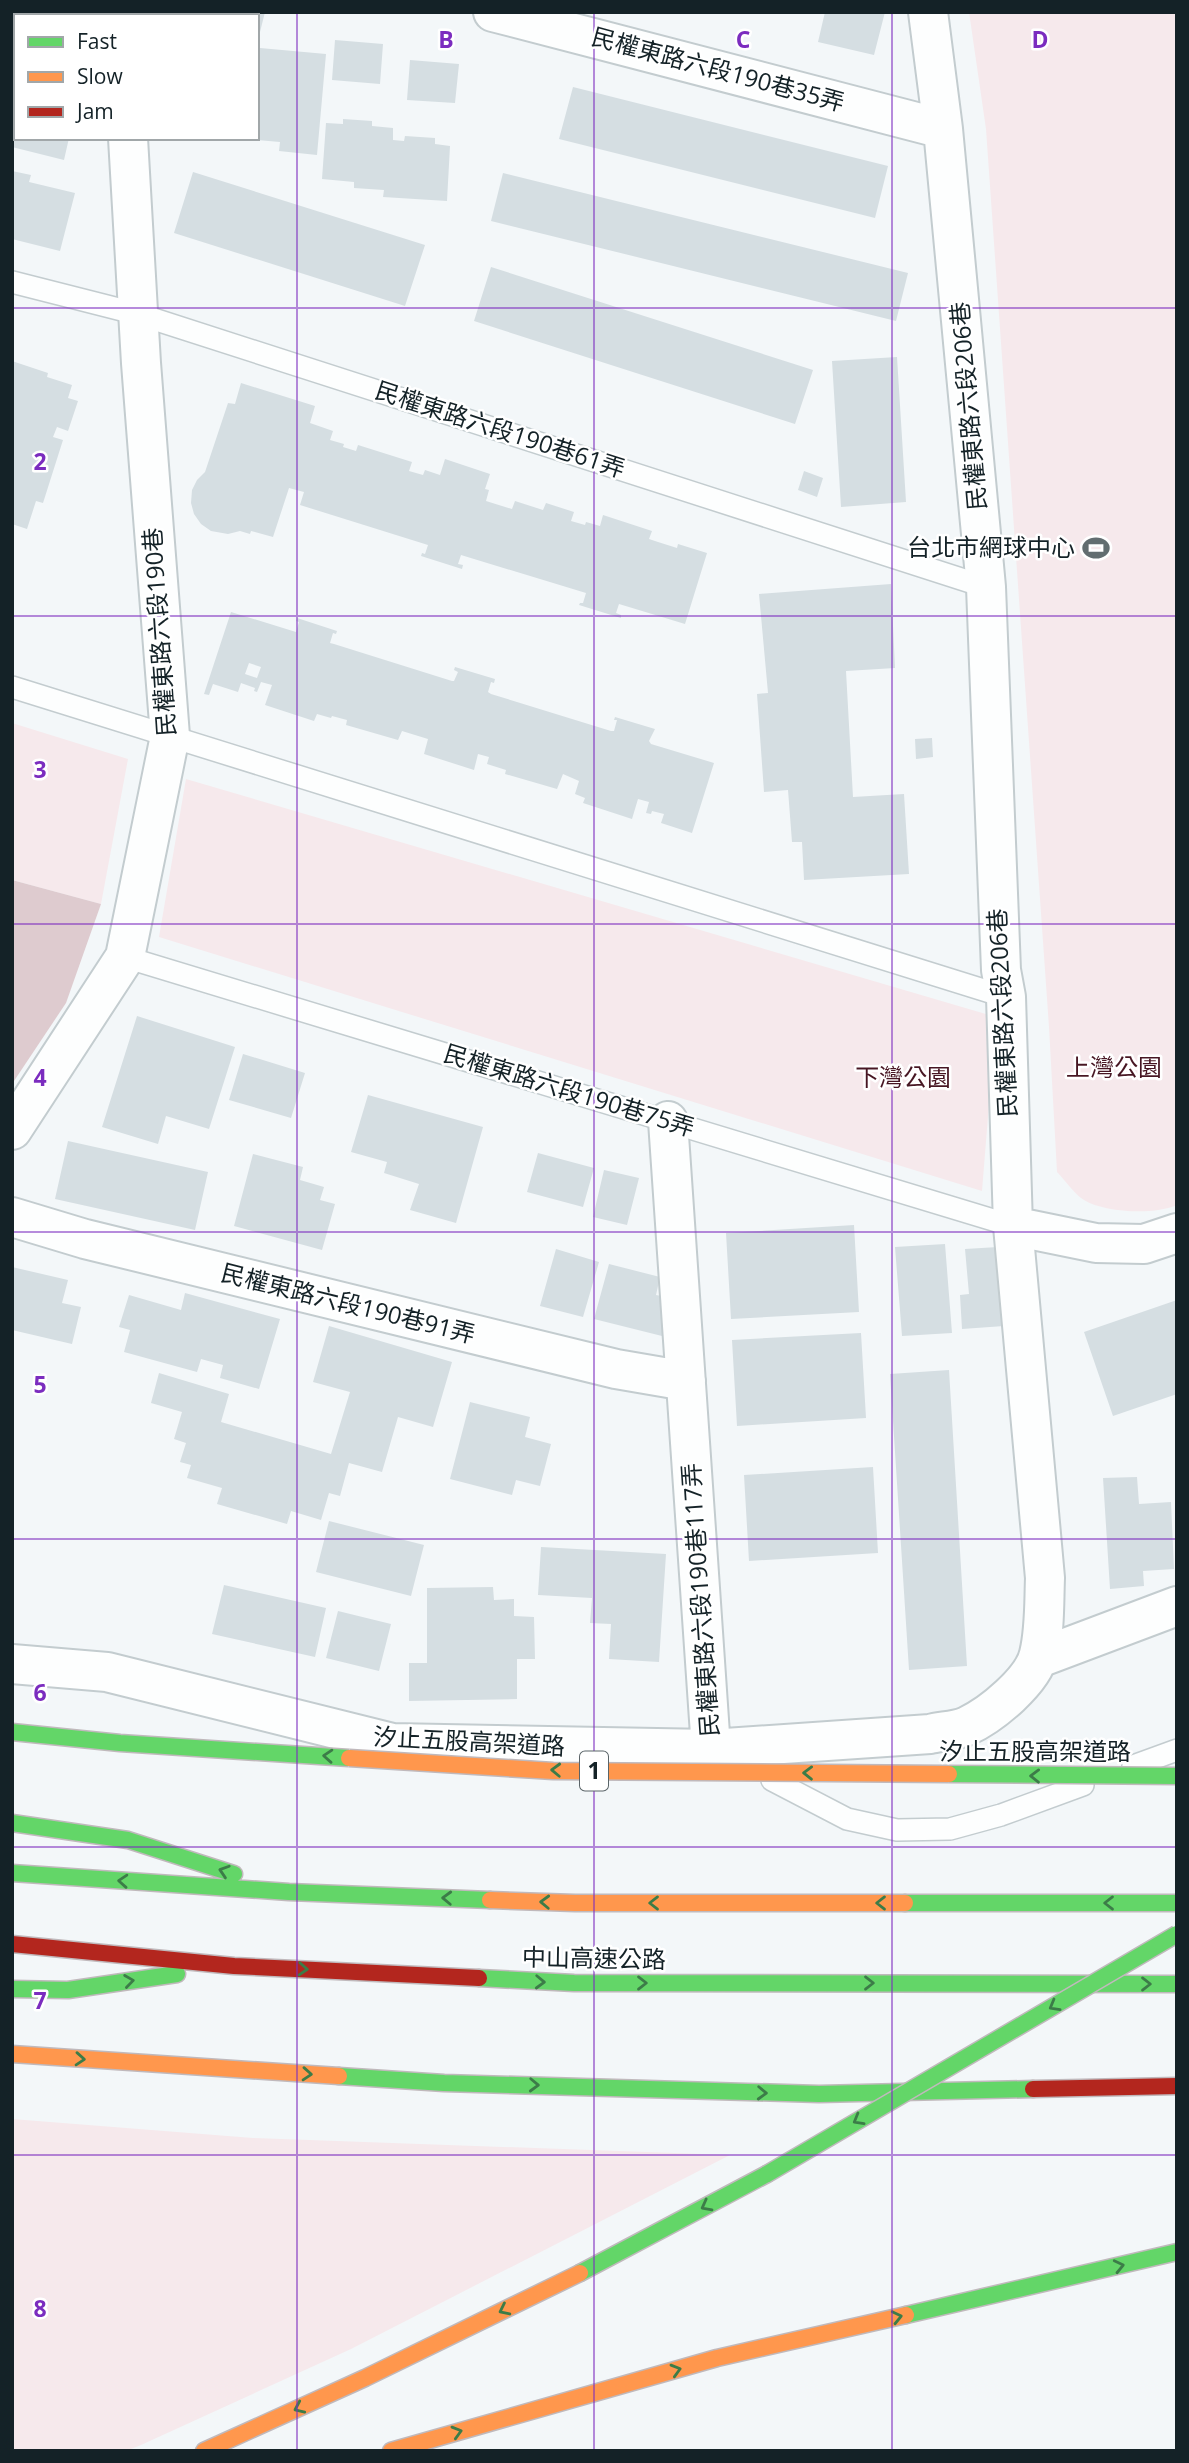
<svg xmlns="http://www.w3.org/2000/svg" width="1189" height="2463" viewBox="0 0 1189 2463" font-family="'Open Sans','Noto Sans TC',sans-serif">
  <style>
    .green { fill: #f6e9ec }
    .forest { fill: #decbcf }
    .building { fill: #d5dee2; fill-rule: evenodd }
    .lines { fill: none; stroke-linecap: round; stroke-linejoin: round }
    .lane-casing { stroke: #c3cccf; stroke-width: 24 }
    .street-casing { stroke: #c3cccf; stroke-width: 42 }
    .fast-casing { stroke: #c0b9bc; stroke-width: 19 }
    .slow-casing { stroke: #c0b9bc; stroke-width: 19 }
    .jam-casing { stroke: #c0b9bc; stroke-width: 19 }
    .lane { stroke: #fdfefe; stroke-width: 21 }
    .street { stroke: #fdfefe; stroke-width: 38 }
    .fast { stroke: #63d668; stroke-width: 16 }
    .slow { stroke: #ff974d; stroke-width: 16 }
    .jam { stroke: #b3261e; stroke-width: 16 }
    .fast-bridge-casing { stroke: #c0b9bc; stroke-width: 19; stroke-linecap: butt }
    .slow-bridge-casing { stroke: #c0b9bc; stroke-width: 19; stroke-linecap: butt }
    .fast-bridge { stroke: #63d668; stroke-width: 16 }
    .slow-bridge { stroke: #ff974d; stroke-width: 16 }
    .oneway { stroke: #3c7c48 }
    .grid { fill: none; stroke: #7b2cbf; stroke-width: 2; stroke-opacity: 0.55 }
    .labels { text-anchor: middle; stroke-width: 5; stroke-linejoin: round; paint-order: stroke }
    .shield { fill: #fff; stroke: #5a6468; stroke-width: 2 }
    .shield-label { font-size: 23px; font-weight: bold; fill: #142227 }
    .street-label { font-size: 24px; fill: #142227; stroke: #fff }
    .poi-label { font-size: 24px; fill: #142227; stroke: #fff; text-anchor: end }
    .park-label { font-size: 24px; fill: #471623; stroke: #fff }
    .grid-label { font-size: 23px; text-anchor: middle; font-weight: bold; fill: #7b2cbf; stroke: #fff; stroke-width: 5; stroke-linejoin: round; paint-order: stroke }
  </style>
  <rect width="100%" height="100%" fill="#f3f7f9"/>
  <path class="green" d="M969 12H1177V1205C1155 1215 1105 1213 1084 1200 1074 1194 1065 1180 1057 1172L1049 1027 986 129Z
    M12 723 128 759 101 904 12 880Z
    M186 779 996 1017 982 1191 159 937Z
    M12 2119 253 2138 730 2155 351 2349 141 2445 126 2451H12Z"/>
  <path class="forest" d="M12 880 101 904 66 1003 12 1084Z"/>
  <path class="building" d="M12 12H70L69 16H16V60L12 59Z
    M165 12H209V16H164Z
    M220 12H265L258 40 257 16H219Z
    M825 12H885L874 55 818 42Z
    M335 40 383 44 380 84 332 80Z
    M260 48 326 54 317 155 279 151 280 142 257 140V84Z
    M410 60 459 64 455 103 407 100Z
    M573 87 888 166 875 218 559 139Z
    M12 99 16 100V138H69L64 160 12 147Z
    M343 119 372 121V126L393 128V140L404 141 405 136 435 138V144L450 146 447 201 383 197 384 190 354 188V182L322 179 326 123 343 124Z
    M12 171 31 175 29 182 75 193 60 251 12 239Z
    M193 172 425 245 405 306 174 233Z
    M503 173 908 273 896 321 491 221Z
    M491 267 813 370 795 424 474 321Z
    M897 357 906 502 841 507 832 361Z
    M12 361 48 373 47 377 72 385 68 398 78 401 68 431 57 427 53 437 63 440 43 503 36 501 27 529 12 524Z
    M241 383 315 406 310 423 333 431 330 440 344 444 343 447 356 451 358 445 412 462 409 471 423 475 425 470 440 475 445 459 490 474 485 489 489 490 486 501 512 509 515 501 543 510 546 503 574 512 571 521 585 525 586 522 600 526 603 515 652 531 649 539 658 542 677 548 678 544 707 553 685 624 619 604 616 613 621 615V618L579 605 580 603H583L586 593 461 555 458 564 463 565 462 569 421 556 422 553 425 554 428 545 300 505 304 492 289 488 273 537 251 531 250 534 240 531 228 534 211 531 201 524 194 514 191 503 192 490 197 480 205 472 228 403 235 404Z
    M804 471 823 478 817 497 798 490Z
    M891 584 895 668 846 671 853 797 904 794 909 874 804 880 802 842H792L788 790 764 792 757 694 768 693 759 594Z
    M231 612 296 632 299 622 296 621 297 618 337 631 336 634 333 633 330 643 334 644 452 681H454L458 672 454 670 455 667 495 679 494 683 491 682 488 692 491 694 611 731H614L617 720H614L615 717 655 729 649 741 651 744 714 763 692 833 661 823 664 814 652 811 651 814 646 813 649 802 638 799 632 819 583 803 585 798 575 794 579 781 563 774 557 789 505 774 506 770 487 764 489 757 478 754 474 770 424 754 428 739 402 731 398 740 346 725 347 720 332 716 331 718 317 714 314 721 265 705 272 685 261 682 257 692 254 691 255 688 241 683 238 692 213 684 209 695 204 694ZM249 663 261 667 257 678 245 674Z
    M932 738 933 757 916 759 915 739Z
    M137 1016 235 1047 209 1129 166 1116 158 1144 102 1127Z
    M243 1054 305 1073 291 1118 229 1100Z
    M368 1095 483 1127 456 1223 410 1210 419 1184 384 1173 387 1162 351 1152Z
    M68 1141 208 1172 195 1230 55 1199Z
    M538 1153 594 1168 583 1207 527 1192Z
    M253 1154 303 1167 300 1180 324 1187 320 1200 335 1204 322 1250 234 1226Z
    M604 1170 639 1178 627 1225 593 1217Z
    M854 1225 859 1312 731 1319 726 1233Z
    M945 1244 952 1333 902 1336 895 1247Z
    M998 1247 1004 1326 962 1329 960 1295 969 1294 965 1249Z
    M556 1249 599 1262 583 1317 540 1306Z
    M609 1264 660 1277 656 1295 671 1298 662 1336 594 1319Z
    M12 1267 68 1280 62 1303 81 1307 72 1344 12 1330Z
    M185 1293 280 1319 259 1389 220 1378 223 1365 201 1359 197 1372 124 1352 130 1330 119 1327 129 1295 181 1310Z
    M1177 1300V1394L1113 1416 1084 1332Z
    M329 1326 452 1362 433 1427 398 1417 382 1472 349 1463 340 1496 329 1493 321 1520 291 1511 287 1524 217 1504 222 1488 187 1478 191 1465 180 1462 186 1443 174 1439 182 1412 151 1403 159 1373 229 1394 221 1422 331 1454 350 1392 313 1382Z
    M861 1333 866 1418 737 1426 732 1340Z
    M949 1370 967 1666 909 1670 890 1374Z
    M470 1402 530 1417 525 1437 551 1444 540 1486 516 1480 512 1495 450 1479Z
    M873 1467 878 1553 749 1561 744 1475Z
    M1137 1477 1139 1504 1171 1502 1174 1569 1143 1571 1144 1586 1110 1589 1103 1478Z
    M329 1521 424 1545 411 1596 316 1572Z
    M541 1547 666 1554 659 1662 609 1659 611 1624 590 1623 592 1598 538 1595Z
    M224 1585 326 1608 315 1657 212 1634Z
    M493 1587 494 1600 514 1599V1616L534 1617 535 1659H517V1699L409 1701V1663H427V1588Z
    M338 1611 391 1624 379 1671 326 1658Z"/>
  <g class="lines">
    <defs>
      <path id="lane" d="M12 282 138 314 986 587
        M12 687 1006 997
        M125 957 1013 1226
        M1133 1766 1177 1750
        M772 1780 847 1819 897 1830 950 1829 1001 1815 1083 1785"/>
      <path id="street" d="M121 12V16
        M493 12 943 129
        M668 1121 711 1749
        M12 1130 125 957 170 736 141 363 128 138
        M12 1217 85 1239 616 1369 686 1381
        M1013 1226 1096 1243 1144 1244 1177 1233
        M1039 1658 1177 1606
        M12 1664 107 1672 392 1743 711 1749 930 1734C941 1731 956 1731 967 1726 991 1715 1033 1681 1039 1654 1045 1630 1044 1603 1045 1578L1013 1226 1006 997 1001 970 986 587 943 129 928 12"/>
      <path id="fast" d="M12 1823 128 1840 234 1874
        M12 1873 289 1892 490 1900
        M905 1903H1177
        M479 1978 574 1983 1177 1984
        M12 1989 68 1990 177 1974
        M339 2076 444 2083 819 2094 1033 2089
        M580 2273 767 2174
        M906 2315 1177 2252"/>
      <path id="slow" d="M490 1900 575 1903H905
        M12 2054 339 2076
        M204 2451 365 2378 580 2273
        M391 2451 717 2358 906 2315"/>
      <path id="jam" d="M12 1944 234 1966 479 1978
        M1033 2089 1177 2086"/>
    </defs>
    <use href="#lane" class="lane-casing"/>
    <use href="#street" class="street-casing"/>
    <use href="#fast" class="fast-casing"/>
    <use href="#slow" class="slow-casing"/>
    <use href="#jam" class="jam-casing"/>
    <use href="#lane" class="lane"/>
    <use href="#street" class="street"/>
    <use href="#fast" class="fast"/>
    <use href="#slow" class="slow"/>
    <use href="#jam" class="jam"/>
    <defs>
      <path id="fast-bridge" d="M12 1732 120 1743 349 1758
        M949 1774 1177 1776
        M767 2174 1177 1934"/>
      <path id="slow-bridge" d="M349 1758 553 1771 949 1774"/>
    </defs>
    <use href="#fast-bridge" class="fast-bridge-casing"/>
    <use href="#slow-bridge" class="slow-bridge-casing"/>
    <use href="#fast-bridge" class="fast-bridge"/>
    <use href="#slow-bridge" class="slow-bridge"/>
  </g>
  <defs><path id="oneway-chevron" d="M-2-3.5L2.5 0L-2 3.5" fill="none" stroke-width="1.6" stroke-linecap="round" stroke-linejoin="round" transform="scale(1.75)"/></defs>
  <g class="oneway">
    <use href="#oneway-chevron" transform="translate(328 1756) rotate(-176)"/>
    <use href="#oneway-chevron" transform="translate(556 1770) rotate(-178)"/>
    <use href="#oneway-chevron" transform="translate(808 1773) rotate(-179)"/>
    <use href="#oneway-chevron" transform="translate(1035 1776) rotate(-179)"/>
    <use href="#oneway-chevron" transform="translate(224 1871) rotate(-162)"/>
    <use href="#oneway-chevron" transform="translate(123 1881) rotate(-176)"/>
    <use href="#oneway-chevron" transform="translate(447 1898) rotate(-178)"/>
    <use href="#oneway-chevron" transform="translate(545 1902) rotate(-178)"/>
    <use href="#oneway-chevron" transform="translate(654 1903) rotate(-180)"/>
    <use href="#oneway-chevron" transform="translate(881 1903) rotate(-180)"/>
    <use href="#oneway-chevron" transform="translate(1109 1903) rotate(-180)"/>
    <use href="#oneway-chevron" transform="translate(303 1969) rotate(3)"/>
    <use href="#oneway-chevron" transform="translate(129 1981) rotate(-8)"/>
    <use href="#oneway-chevron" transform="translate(540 1982) rotate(2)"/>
    <use href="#oneway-chevron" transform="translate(642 1983)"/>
    <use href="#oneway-chevron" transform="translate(869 1983)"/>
    <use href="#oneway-chevron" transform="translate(1146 1984)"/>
    <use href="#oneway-chevron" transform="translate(1054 2006) rotate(150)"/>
    <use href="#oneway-chevron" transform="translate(80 2059) rotate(4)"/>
    <use href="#oneway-chevron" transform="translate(307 2074) rotate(4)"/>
    <use href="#oneway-chevron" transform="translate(534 2085) rotate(2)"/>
    <use href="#oneway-chevron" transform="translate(762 2093) rotate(2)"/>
    <use href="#oneway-chevron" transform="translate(858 2120) rotate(150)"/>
    <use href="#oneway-chevron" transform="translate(706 2206) rotate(152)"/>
    <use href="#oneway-chevron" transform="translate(1119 2266) rotate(-13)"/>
    <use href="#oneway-chevron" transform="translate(504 2310) rotate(154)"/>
    <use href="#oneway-chevron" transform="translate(897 2317) rotate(-13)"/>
    <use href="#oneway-chevron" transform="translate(676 2370) rotate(-16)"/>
    <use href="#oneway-chevron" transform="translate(299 2408) rotate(156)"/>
    <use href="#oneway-chevron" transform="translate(457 2432) rotate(-16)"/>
  </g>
  <path class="grid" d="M297 12V2451M594 12V2451M892 12V2451M12 308H1177M12 616H1177M12 924H1177M12 1232H1177M12 1539H1177M12 1847H1177M12 2155H1177"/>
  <defs>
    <symbol id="stadium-bare" viewBox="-9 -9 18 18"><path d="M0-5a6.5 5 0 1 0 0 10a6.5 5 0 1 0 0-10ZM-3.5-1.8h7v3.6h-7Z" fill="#626d70" stroke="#fff" stroke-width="2.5" paint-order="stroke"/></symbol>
  </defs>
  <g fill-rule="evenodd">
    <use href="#stadium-bare" x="1077" y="529" width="38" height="38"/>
  </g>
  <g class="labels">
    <rect class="shield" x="580" y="1751.5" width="28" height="39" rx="5"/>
    <g class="shield-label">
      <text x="594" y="1779">1</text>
    </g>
    <g class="street-label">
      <text transform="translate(718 70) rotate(15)" y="8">民權東路六段190巷35弄</text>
      <text transform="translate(969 406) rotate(-95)" y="8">民權東路六段206巷</text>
      <text transform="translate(500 430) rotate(18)" y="8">民權東路六段190巷61弄</text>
      <text transform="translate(160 632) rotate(-94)" y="8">民權東路六段190巷</text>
      <text transform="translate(1003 1013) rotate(-93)" y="8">民權東路六段206巷</text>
      <text transform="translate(569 1091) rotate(17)" y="8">民權東路六段190巷75弄</text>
      <text transform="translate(348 1304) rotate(14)" y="8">民權東路六段190巷91弄</text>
      <text transform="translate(701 1600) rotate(-94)" y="8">民權東路六段190巷117弄</text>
      <text transform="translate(469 1742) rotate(3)" y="8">汐止五股高架道路</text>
      <text x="1035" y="1760">汐止五股高架道路</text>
      <text transform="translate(594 1959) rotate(1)" y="8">中山高速公路</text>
    </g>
    <g class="poi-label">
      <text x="1075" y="556">台北市網球中心</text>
    </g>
    <g class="park-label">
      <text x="1114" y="1076">上灣公園</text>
      <text x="903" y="1086">下灣公園</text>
    </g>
  </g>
  <g class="grid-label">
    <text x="446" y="48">B</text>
    <text x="743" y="48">C</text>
    <text x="1040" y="48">D</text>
    <text x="40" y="470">2</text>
    <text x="40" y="778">3</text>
    <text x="40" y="1086">4</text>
    <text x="40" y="1393">5</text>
    <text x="40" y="1701">6</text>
    <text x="40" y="2009">7</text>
    <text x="40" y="2317">8</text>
  </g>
  <rect width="1189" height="2463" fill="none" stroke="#142227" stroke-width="28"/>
  <rect x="14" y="14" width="245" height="126" fill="#ffffff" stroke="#a1a7a9" stroke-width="2"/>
  <rect x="28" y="37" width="35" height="10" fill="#63d668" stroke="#a1a7a9" stroke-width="2"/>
  <text x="77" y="49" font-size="21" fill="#142227">Fast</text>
  <rect x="28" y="72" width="35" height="10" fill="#ff974d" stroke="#a1a7a9" stroke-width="2"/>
  <text x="77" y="84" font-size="21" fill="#142227">Slow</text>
  <rect x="28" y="107" width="35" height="10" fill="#b3261e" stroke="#a1a7a9" stroke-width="2"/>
  <text x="77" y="119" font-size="21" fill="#142227">Jam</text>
</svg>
